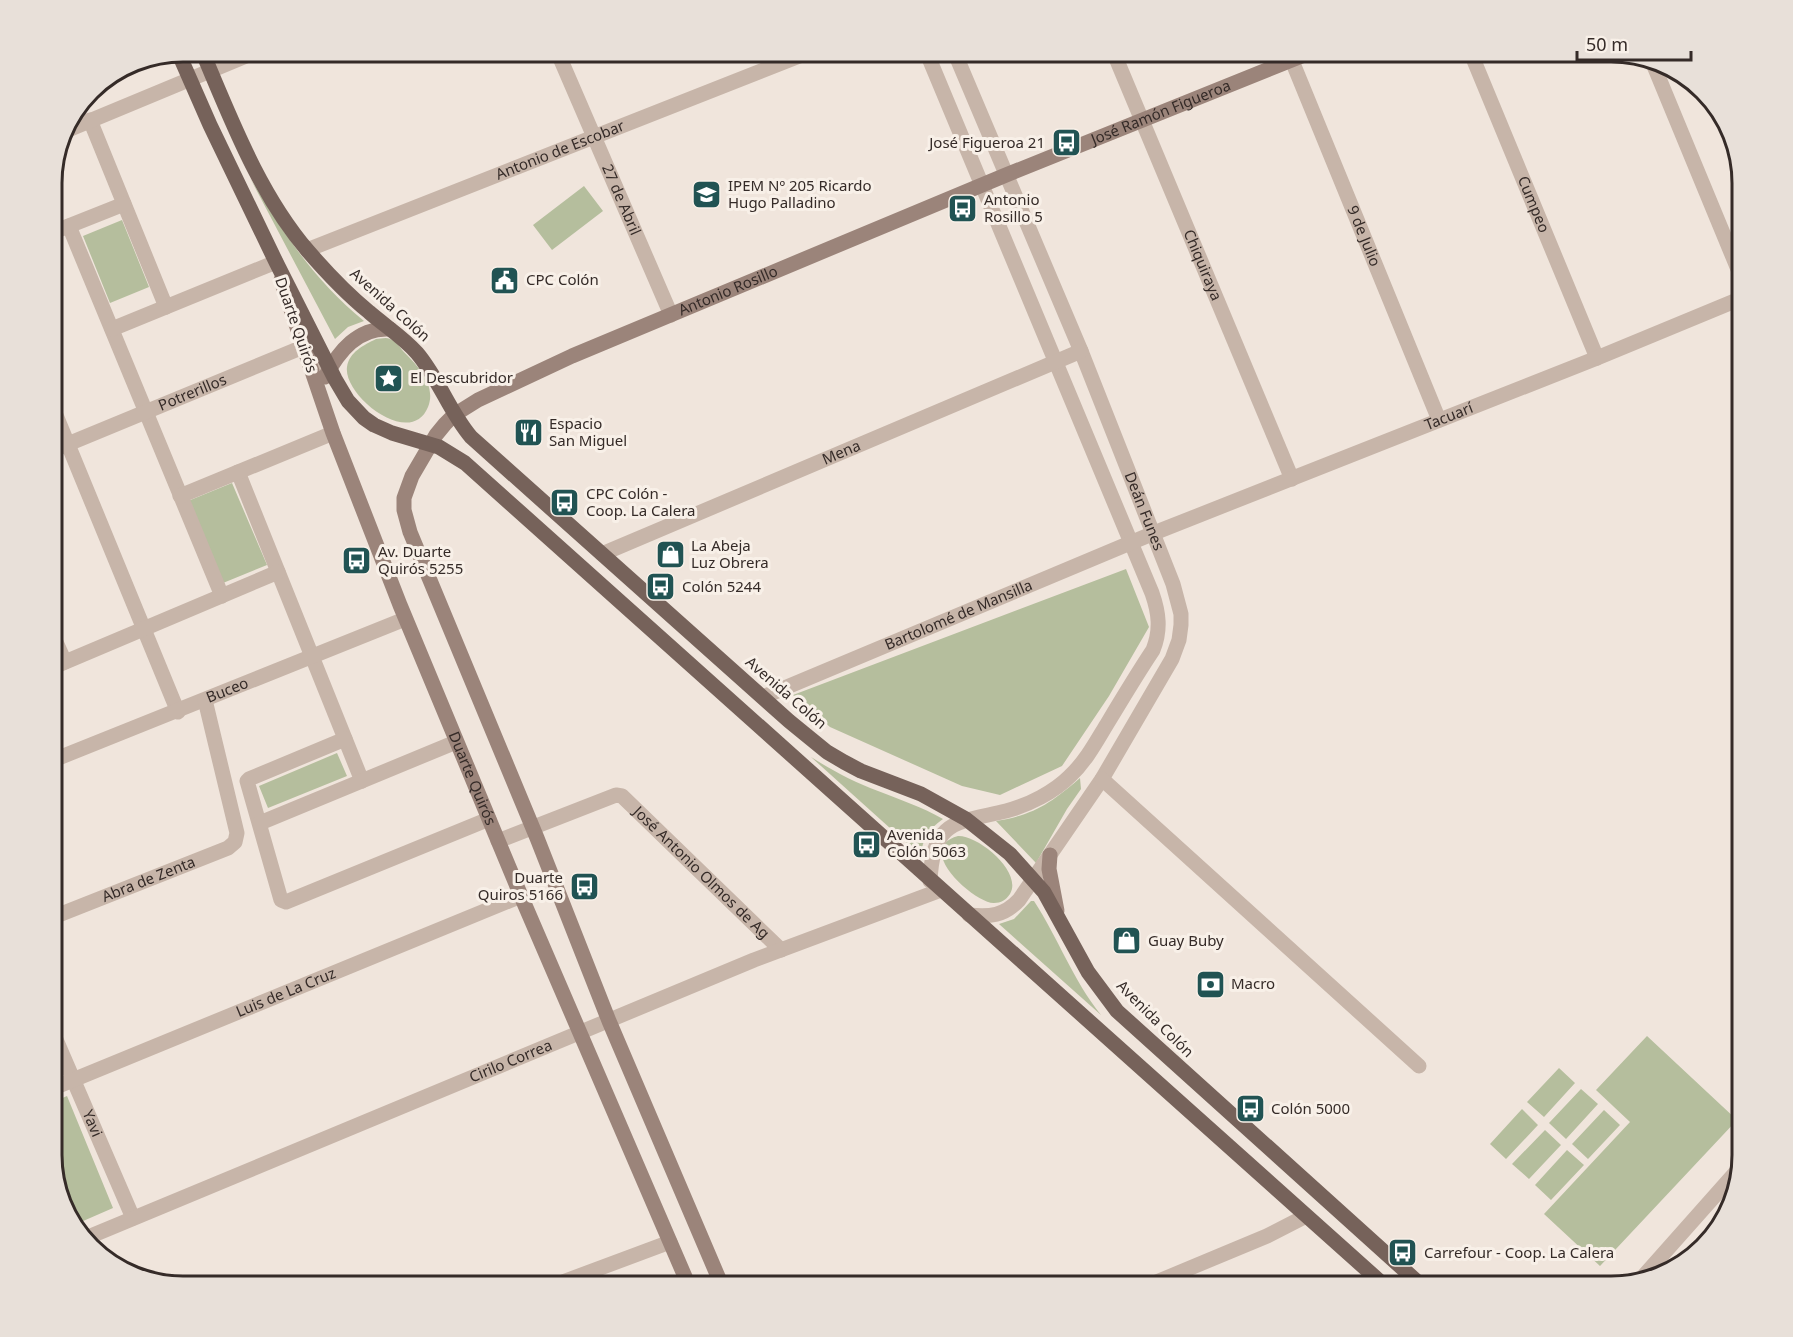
<svg xmlns="http://www.w3.org/2000/svg" width="1793" height="1337" viewBox="0 0 1793 1337" font-family="'Noto Sans',sans-serif">
  <style>
    .green { fill: #b5be9d }
    .lines { fill: none; stroke-linecap: round; stroke-linejoin: round }
    .street { stroke: #c7b5a9; stroke-width: 15 }
    .secondary { stroke: #9b847a; stroke-width: 15 }
    .primary { stroke: #76625a; stroke-width: 15 }
    .labels { text-anchor: middle; stroke-width: 6; stroke-linejoin: round; paint-order: stroke }
    .street-label { font-size: 15px; fill: #352b28; stroke: #f8f0e8 }
    .poi-label { font-size: 15px; fill: #352b28; stroke: #f8f0e8; text-anchor: start }
    .rim { fill: none; stroke: #352b28; stroke-width: 3 }
  </style>
  <rect width="100%" height="100%" fill="#f0e5dc"/>
  <path class="green" d="M250 178C284 234 313 279 364 321L348 327 335 339Z
    M584 186 603 211 552 250 533 225Z
    M122 220 149 287 110 303 83 236Z
    M376 339C380 339 386 337 390 339 395 340 400 347 403 351 417 365 437 385 428 407 411 449 343 396 347 367 349 352 364 345 376 339Z
    M232 483 267 565 223 583 188 501Z
    M1126 569 1149 627 1109 696 1062 766 1000 795 962 786 830 727 793 695Z
    M337 753 347 776 268 808 259 786Z
    M811 757C833 771 854 782 878 791 901 800 922 807 943 819 929 829 922 839 921 856Z
    M1080 778 1081 789 1067 809 1036 863 996 821C1034 815 1051 803 1080 778Z
    M958 836C978 835 1023 872 1010 894 1006 900 1001 903 994 903 976 904 912 849 958 836Z
    M1031 901H1034C1058 938 1073 980 1101 1015L999 924 1014 919Z
    M1647 1036 1737 1120 1600 1266 1544 1214 1630 1122 1596 1090Z
    M1559 1068 1575 1083 1544 1117 1527 1102Z
    M1581 1089 1598 1104 1566 1139 1549 1123Z
    M67 1096 113 1208 74 1225C47 1192 51 1143 51 1103Z
    M1522 1109 1538 1125 1506 1159 1490 1144Z
    M1604 1110 1620 1125 1588 1159 1572 1144Z
    M1545 1130 1561 1145 1529 1179 1512 1164Z
    M1567 1150 1584 1165 1551 1200 1535 1185Z"/>
  <g class="lines">
    <g class="street">
      <path id="s1" d="M557 51 671 315"/>
      <path d="M926 51 1152 593C1159 613 1161 630 1153 650 1137 674 1122 699 1107 724 1096 742 1086 761 1070 776 1054 792 1029 805 1006 811 956 823 933 819 930 881"/>
      <path id="s2" d="M954 51 1081 351 1173 584 1181 614V625L1179 640 1172 659 1102 779 1019 900C1004 916 990 917 969 915"/>
      <path id="s3" d="M1113 51 1292 479"/>
      <path id="s4" d="M1288 51 1439 420"/>
      <path id="s5" d="M1470 51 1597 358"/>
      <path d="M1654 66 1742 279"/>
      <path d="M90 120 166 307"/>
      <path d="M63 132 258 51"/>
      <path d="M69 226 222 596"/>
      <path d="M51 233 124 204"/>
      <path id="s6" d="M307 250 812 51"/>
      <path d="M112 329 276 262"/>
      <path d="M51 403 178 712"/>
      <path id="s7" d="M51 451 303 347 330 369"/>
      <path d="M238 472 362 781"/>
      <path d="M180 496 333 433"/>
      <path id="s8" d="M602 554 1081 351"/>
      <path d="M51 631 65 662"/>
      <path d="M51 668 278 572"/>
      <path id="s9" d="M763 697 1154 533 1597 358 1742 298"/>
      <path d="M345 739 249 779 247 781 281 900 286 902 489 819"/>
      <path id="s10" d="M51 761 405 619"/>
      <path d="M1102 779 1419 1066"/>
      <path d="M260 823 456 742"/>
      <path id="s11" d="M498 841 616 795 622 796 781 950"/>
      <path id="s12" d="M51 918 228 848 235 842 237 833 205 700"/>
      <path id="s13" d="M51 1028 133 1218"/>
      <path id="s14" d="M51 1089 521 896"/>
      <path id="s15" d="M86 1238 754 960 941 890"/>
      <path d="M1641 1279 1736 1172"/>
      <path d="M552 1286 670 1242"/>
      <path d="M1147 1286 1267 1236 1306 1216"/>
    </g>
    <g class="secondary">
      <path id="s16" d="M281 280 333 433 400 605 521 896 689 1286"/>
      <path d="M325 377C339 351 358 327 390 329"/>
      <path d="M1050 855 1049 869 1057 911"/>
      <path id="s17" d="M722 1286 609 1021 537 838 410 532 404 510V498L412 476 436 435 445 424 454 415 478 400 572 356 1006 175 1314 51"/>
    </g>
    <path class="primary" d="M202 51C231 119 259 194 308 251 327 273 347 294 369 312 385 326 403 337 417 353 439 379 449 411 471 437L789 721 827 752 844 762 861 771 921 794 966 819 1010 854 1044 892 1088 972 1117 1011 1422 1286
      M178 52 210 125 276 262 335 379 348 401 364 418 374 425 392 433 439 447 465 463 1385 1286"/>
  </g>
  <defs>
    <symbol id="bus-square" viewBox="-11 -11 22 22"><rect x="-9" y="-9" width="18" height="18" rx="4" fill="#215353" stroke="#f8f0e8"/><path d="M-5-6H5V4H4V6H2V4H-2V6H-4V4H-5ZM-3.5-4V0h7V-4ZM-3.5 1.2v1.5H-2V1.2ZM2 1.2v1.5H3.5V1.2Z" fill="#fff"/></symbol>
    <symbol id="school-square" viewBox="-11 -11 22 22"><rect x="-9" y="-9" width="18" height="18" rx="4" fill="#215353" stroke="#f8f0e8"/><path d="M0-5L7-2L0 1L-7-2ZM-4 1L0 2.5L4 1V4Q0 6-4 4Z" fill="#fff"/></symbol>
    <symbol id="civic-square" viewBox="-11 -11 22 22"><rect x="-9" y="-9" width="18" height="18" rx="4" fill="#215353" stroke="#f8f0e8"/><path d="M-.6-6.5H3V-4.5H.6V-3L4-1V1h2V6H-6V1h2V-1L-.6-3ZM-1.2 2.5V6h2.4V2.5Z" fill="#fff"/></symbol>
    <symbol id="sight-square" viewBox="-11 -11 22 22"><rect x="-9" y="-9" width="18" height="18" rx="4" fill="#215353" stroke="#f8f0e8"/><path d="M0-6L1.8-2.2L6-1.7L2.9 1.2L3.7 5.4L0 3.3L-3.7 5.4L-2.9 1.2L-6-1.7L-1.8-2.2Z" fill="#fff"/></symbol>
    <symbol id="restaurant-square" viewBox="-11 -11 22 22"><rect x="-9" y="-9" width="18" height="18" rx="4" fill="#215353" stroke="#f8f0e8"/><path d="M-5-6h1v4h1v-4h1v4h1v-4h1v5L-1.5 .5V6h-2V.5L-5-1ZM5-6V6H3V1.5H1.5Q1.5-4 5-6Z" fill="#fff"/></symbol>
    <symbol id="shop-square" viewBox="-11 -11 22 22"><rect x="-9" y="-9" width="18" height="18" rx="4" fill="#215353" stroke="#f8f0e8"/><path d="M-5-2.5h2.3a2.7 3.5 0 0 1 5.4 0H5L5.5 6h-11ZM-1.5-2.5h3a1.5 2.3 0 0 0-3 0Z" fill="#fff"/></symbol>
    <symbol id="bank-square" viewBox="-11 -11 22 22"><rect x="-9" y="-9" width="18" height="18" rx="4" fill="#215353" stroke="#f8f0e8"/><path d="M-6-4H6V4H-6ZM0-2.3a2.3 2.3 0 1 0 0 4.6a2.3 2.3 0 1 0 0-4.6Z" fill="#fff"/></symbol>
  </defs>
  <g fill-rule="evenodd">
    <use href="#bus-square" x="1050" y="126" width="33" height="33"/>
    <use href="#school-square" x="690" y="178" width="33" height="33"/>
    <use href="#bus-square" x="946" y="192" width="33" height="33"/>
    <use href="#civic-square" x="488" y="264" width="33" height="33"/>
    <use href="#sight-square" x="372" y="362" width="33" height="33"/>
    <use href="#restaurant-square" x="512" y="416" width="33" height="33"/>
    <use href="#bus-square" x="548" y="486" width="33" height="33"/>
    <use href="#shop-square" x="654" y="538" width="33" height="33"/>
    <use href="#bus-square" x="340" y="544" width="33" height="33"/>
    <use href="#bus-square" x="644" y="570" width="33" height="33"/>
    <use href="#bus-square" x="850" y="828" width="33" height="33"/>
    <use href="#bus-square" x="568" y="870" width="33" height="33"/>
    <use href="#shop-square" x="1110" y="924" width="33" height="33"/>
    <use href="#bank-square" x="1194" y="968" width="33" height="33"/>
    <use href="#bus-square" x="1234" y="1092" width="33" height="33"/>
    <use href="#bus-square" x="1386" y="1236" width="33" height="33"/>
  </g>
  <g class="labels">
    <g class="street-label">
      <text dy="5" stroke="none"><textPath href="#s17" startOffset="1718">José Ramón Figueroa</textPath></text>
      <text dy="5" stroke="none"><textPath href="#s6" startOffset="272">Antonio de Escobar</textPath></text>
      <text dy="5" stroke="none"><textPath href="#s1" startOffset="162">27 de Abril</textPath></text>
      <text dy="5" stroke="none"><textPath href="#s5" startOffset="166">Cumpeo</textPath></text>
      <text dy="5" stroke="none"><textPath href="#s4" startOffset="200">9 de Julio</textPath></text>
      <text dy="5" stroke="none"><textPath href="#s3" startOffset="232">Chiquiraya</textPath></text>
      <text dy="5" stroke="none"><textPath href="#s17" startOffset="1250">Antonio Rosillo</textPath></text>
      <text transform="translate(390 305) rotate(42)" y="5">Avenida Colón</text>
      <text transform="translate(296 325) rotate(71)" y="5">Duarte Quirós</text>
      <text dy="5" stroke="none"><textPath href="#s7" startOffset="153">Potrerillos</textPath></text>
      <text dy="5" stroke="none"><textPath href="#s9" startOffset="741">Tacuarí</textPath></text>
      <text dy="5" stroke="none"><textPath href="#s8" startOffset="260">Mena</textPath></text>
      <text dy="5" stroke="none"><textPath href="#s2" startOffset="498">Deán Funes</textPath></text>
      <text dy="5" stroke="none"><textPath href="#s9" startOffset="212">Bartolomé de Mansilla</textPath></text>
      <text dy="5" stroke="none"><textPath href="#s10" startOffset="190">Buceo</textPath></text>
      <text transform="translate(786 693) rotate(41)" y="5">Avenida Colón</text>
      <text dy="5" stroke="none"><textPath href="#s16" startOffset="534">Duarte Quirós</textPath></text>
      <text dy="5" stroke="none"><textPath href="#s11" startOffset="243">José Antonio Olmos de Ag</textPath></text>
      <text dy="5" stroke="none"><textPath href="#s12" startOffset="105">Abra de Zenta</textPath></text>
      <text dy="5" stroke="none"><textPath href="#s14" startOffset="254">Luis de La Cruz</textPath></text>
      <text transform="translate(1155 1019) rotate(45)" y="5">Avenida Colón</text>
      <text dy="5" stroke="none"><textPath href="#s15" startOffset="460">Cirilo Correa</textPath></text>
      <text dy="5" stroke="none"><textPath href="#s13" startOffset="104">Yavi</textPath></text>
    </g>
    <g class="poi-label">
      <text x="1045" y="148" text-anchor="end">José Figueroa 21</text>
      <text x="728" y="191">IPEM Nº 205 Ricardo<tspan x="728" dy="17">Hugo Palladino</tspan></text>
      <text x="984" y="205">Antonio<tspan x="984" dy="17">Rosillo 5</tspan></text>
      <text x="526" y="285">CPC Colón</text>
      <text x="410" y="383">El Descubridor</text>
      <text x="549" y="429">Espacio<tspan x="549" dy="17">San Miguel</tspan></text>
      <text x="586" y="499">CPC Colón -<tspan x="586" dy="17">Coop. La Calera</tspan></text>
      <text x="691" y="551">La Abeja<tspan x="691" dy="17">Luz Obrera</tspan></text>
      <text x="378" y="557">Av. Duarte<tspan x="378" dy="17">Quirós 5255</tspan></text>
      <text x="682" y="592">Colón 5244</text>
      <text x="887" y="840">Avenida<tspan x="887" dy="17">Colón 5063</tspan></text>
      <text x="563" y="883" text-anchor="end">Duarte<tspan x="563" dy="17">Quiros 5166</tspan></text>
      <text x="1148" y="946">Guay Buby</text>
      <text x="1231" y="989">Macro</text>
      <text x="1271" y="1114">Colón 5000</text>
      <text x="1424" y="1258">Carrefour - Coop. La Calera</text>
    </g>
  </g>
  <path d="M0 0H1793V1337H0ZM183 62H1611A121 121 0 0 1 1732 183V1155A121 121 0 0 1 1611 1276H183A121 121 0 0 1 62 1155V183A121 121 0 0 1 183 62Z" fill="#e8e0d9" fill-rule="evenodd"/>
  <path class="rim" d="M183 62H1611A121 121 0 0 1 1732 183V1155A121 121 0 0 1 1611 1276H183A121 121 0 0 1 62 1155V183A121 121 0 0 1 183 62Z"/>
  <path d="M1577 51v9h114v-9" fill="none" stroke="#352b28" stroke-width="3"/>
  <text x="1586" y="51" font-size="18" fill="#352b28" stroke="#f8f0e8" stroke-width="4.5" paint-order="stroke">50 m</text>
</svg>
